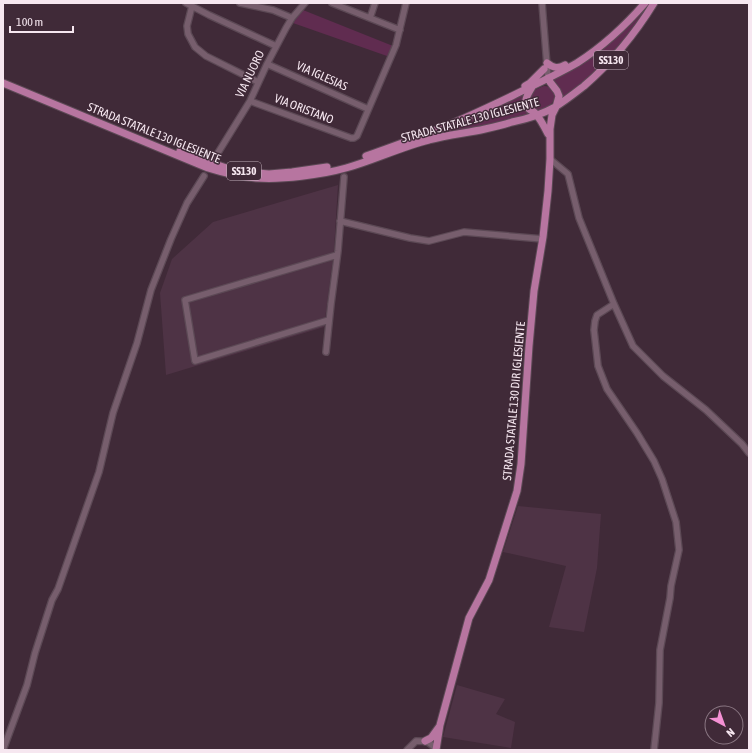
<svg xmlns="http://www.w3.org/2000/svg" width="752" height="753" viewBox="0 0 752 753" font-family="'Asap Condensed',sans-serif">
  <style>
    .built { fill: #4e3345 }
    .green { fill: #602c50 }
    .lines { fill: none; stroke-linecap: round; stroke-linejoin: round }
    .minor-casing { stroke: #5c4955; stroke-width: 8 }
    .major-casing { stroke: #5c4955; stroke-width: 9 }
    .minor { stroke: #775e6d; stroke-width: 5.5 }
    .major { stroke: #b775a0; stroke-width: 7 }
    .labels { text-anchor: middle; stroke-width: 3; stroke-linejoin: round; paint-order: stroke }
    .shield { fill: #402a38; stroke: #bfaeb9; stroke-width: 1 }
    .shield-label { font-size: 11px; font-weight: bold; fill: #f6e7f0 }
    .street-label { font-size: 12px; fill: #f6e7f0; stroke: #402a38 }
  </style>
  <rect width="100%" height="100%" fill="#402a38"/>
  <path class="built" d="M338 185 334 250 324 327 166 375 160 293 172 259 213 222Z
    M518 506 601 514 597 568 584 632 549 627 566 566 503 552Z
    M457 685 505 699 496 714 515 722 511 748 443 737Z"/>
  <path class="green" d="M649 3H651L617 51 590 78 561 101C562 85 557 91 552 80L633 20Z
    M303 10 393 46 387 56 293 23Z
    M544 86C559 87 558 101 546 108 543 109 541 110 537 110 529 108 526 98 532 92 535 89 540 88 544 86Z
    M525 93 532 115 512 121 432 136H429Z"/>
  <g class="lines">
    <defs>
      <path id="minor" d="M186 3 209 15 276 46
        M240 3 273 10 292 18
        M332 3 400 30
        M542 3 548 78
        M192 6 187 26 188 34 195 47 206 56 258 82
        M370 18 375 3
        M267 64 368 109
        M250 101 351 138H354L357 136 396 45 406 3
        M216 156 250 101 267 64 286 28 292 18 305 3
        M550 159 568 174 579 218 614 304 633 346 663 376 706 410 742 444 749 453
        M340 221 410 238 429 241 464 232 543 239
        M614 304 597 315 595 321 594 330 598 366 607 389 637 433 654 461 662 479 676 522 679 550 671 586 670 598 660 650 659 703 654 750
        M329 320 195 361 185 300 337 255
        M326 352 331 304 338 251 344 177
        M3 750 27 685 35 653 52 600 58 589 99 472 113 413 137 343 151 290 171 239 187 203 204 176
        M407 750 416 741C427 741 428 741 436 749L435 750"/>
      <path id="major" d="M547 63C553 68 558 69 565 65
        M3 83 208 168C224 173 239 177 256 178 282 180 321 175 346 168 374 160 401 147 429 140 447 135 467 133 485 129 494 127 503 125 512 122 527 119 541 115 555 107 565 101 575 93 584 86 612 62 635 34 654 3
        M525 86 530 83 544 69
        M532 87C528 94 522 102 529 109 531 111 533 111 535 113 539 117 545 128 548 134
        M180 151 212 163 235 171 269 174 292 172 327 167
        M366 156C385 149 404 143 423 135 453 124 483 110 512 96 534 85 556 75 577 63 602 47 625 26 645 3
        M425 741 431 738 439 727
        M436 750 440 725 449 692 469 618 489 580 517 491 521 464 529 346 534 291 543 237 548 191 550 159V129L552 115 556 107 559 96 557 91 550 82 548 78"/>
    </defs>
    <use href="#minor" class="minor-casing"/>
    <use href="#major" class="major-casing"/>
    <use href="#minor" class="minor"/>
    <use href="#major" class="major"/>
  </g>
  <g class="labels">
    <g class="shield">
      <rect x="594" y="51" width="34" height="18" rx="3"/>
      <rect x="227" y="162" width="34" height="18" rx="3"/>
    </g>
    <g class="shield-label">
      <text x="611" y="64">SS130</text>
      <text x="244" y="175">SS130</text>
    </g>
    <g class="street-label">
      <text transform="translate(250 74) rotate(-64)" y="4">VIA NUORO</text>
      <text transform="translate(322 76) rotate(24)" y="4">VIA IGLESIAS</text>
      <text transform="translate(304 109) rotate(21)" y="4">VIA ORISTANO</text>
      <text transform="translate(470 120) rotate(-15)" y="4">STRADA STATALE 130 IGLESIENTE</text>
      <text transform="translate(154 133) rotate(22)" y="4">STRADA STATALE 130 IGLESIENTE</text>
      <text transform="translate(514 401) rotate(-85)" y="4">STRADA STATALE 130 DIR IGLESIENTE</text>
    </g>
  </g>
  <rect width="752" height="753" fill="none" stroke="#f6e7f0" stroke-width="8"/>
  <g transform="translate(724 725) rotate(139)"><circle r="19" fill="#402a38" stroke="#897682"/>
  <path d="M0-3L7 15L0 10L-7 15Z" fill="#f491d4"/>
  <text y="-6" font-size="11" font-weight="bold" text-anchor="middle" fill="#f6e7f0">N</text>
  </g>
  <path d="M10 26v6h63v-6" fill="none" stroke="#f6e7f0" stroke-width="2"/>
  <text x="16" y="26" font-size="12" fill="#f6e7f0" stroke="#402a38" stroke-width="3" paint-order="stroke">100 m</text>
</svg>
